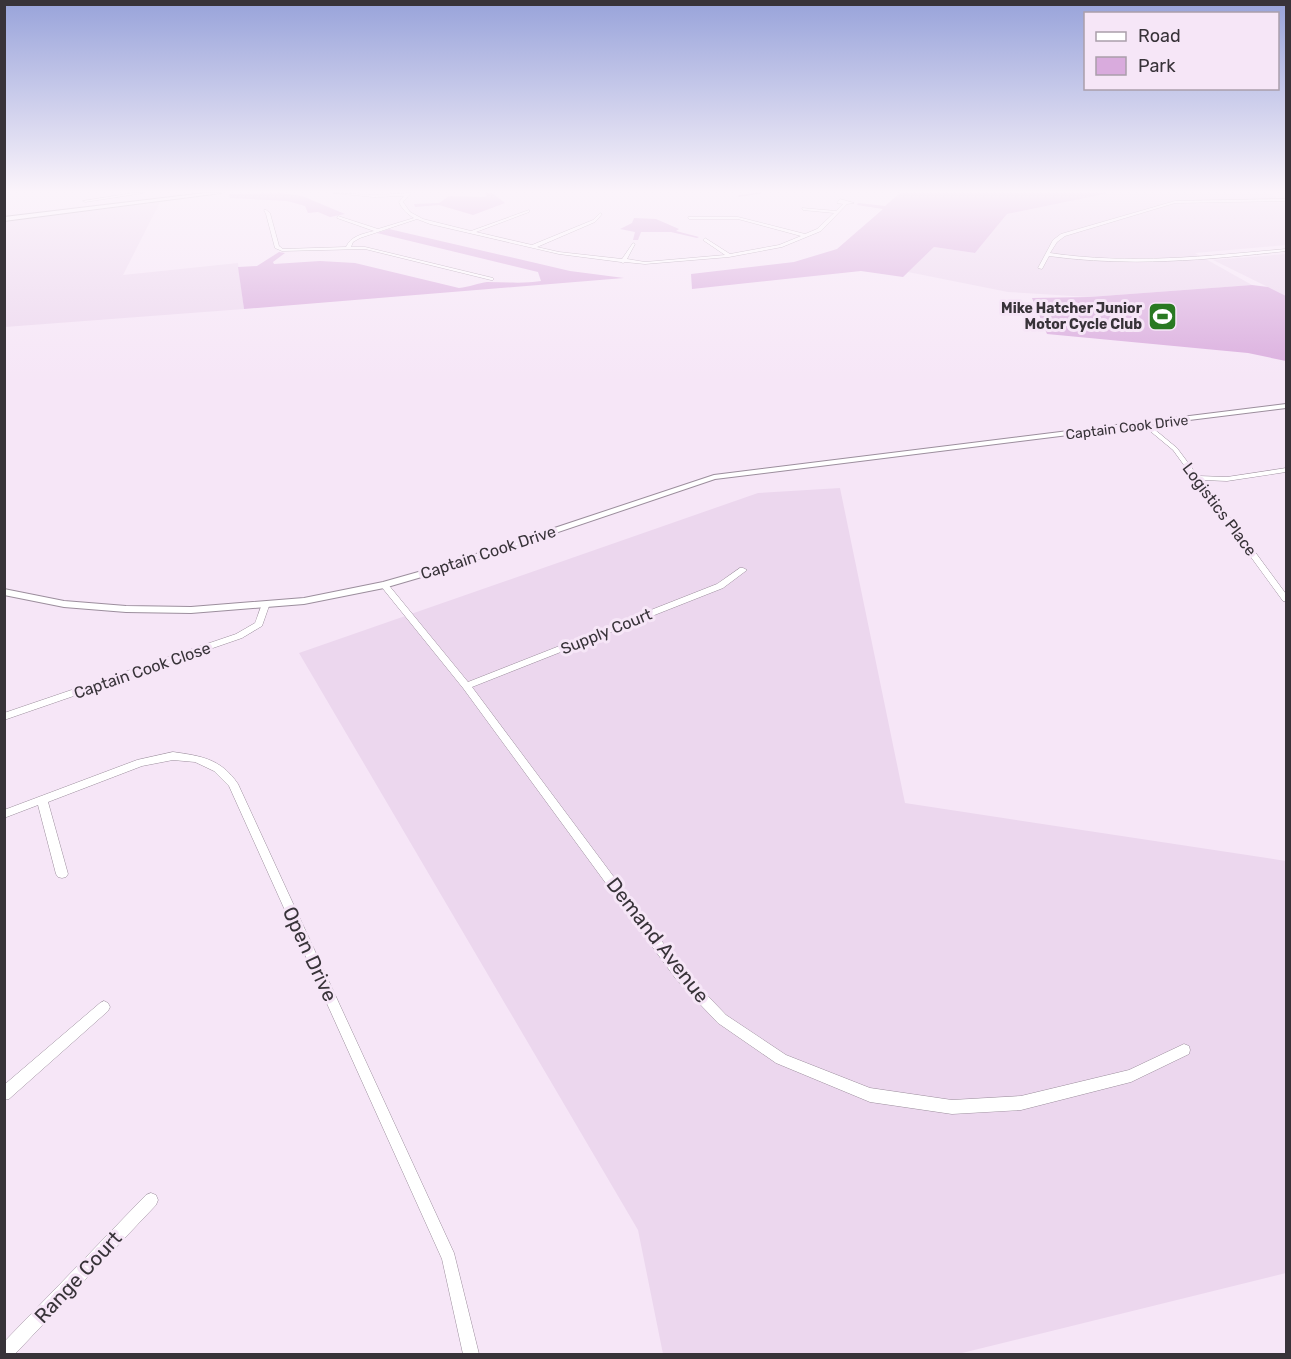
<svg xmlns="http://www.w3.org/2000/svg" width="1291" height="1359" viewBox="0 0 1291 1359" font-family="Rubik,sans-serif">
  <style>
    .built { fill: #ecd7ee }
    .green { fill: #d9abdd }
    .lines { fill: none; stroke-linecap: round; stroke-linejoin: round }
    .stream { stroke: #c08ac5; stroke-width: 1.5 }
    .minor-casing { stroke: #9c8e9d; stroke-width: 1 }
    .tertiary-casing { stroke: #9c8e9d; stroke-width: 2 }
    .secondary-casing { stroke: #9c8e9d; stroke-width: 2 }
    .minor { fill: #fff; fill-rule: evenodd }
    .tertiary { fill: #fff; fill-rule: evenodd }
    .secondary { fill: #fff; fill-rule: evenodd }
    .labels { text-anchor: middle; stroke-width: 6; stroke-linejoin: round; paint-order: stroke }
    .far-poi-label { font-size: 14px; font-weight: bold; fill: #383339; stroke: #f6e6f7; text-anchor: end }
    .far-street-label { font-size: 14px; fill: #383339; stroke: #f6e6f7 }
    .street-label { font-size: 16px; fill: #383339; stroke: #f6e6f7 }
    .near-street-label { font-size: 20px; fill: #383339; stroke: #f6e6f7 }
  </style>
  <rect width="100%" height="100%" fill="#f6e6f7"/>
  <path class="built" d="M1109 193H1268L1286 204V245L1195 253 1252 285 1089 297 1008 292 908 272 934 247 975 253 1007 214Z
    M160 202 123 275 238 263 244 309 5 327 4 222Z
    M1286 254V296L1213 260Z
    M840 488 905 803 1286 861V1273L958 1354H663L638 1230 299 653 758 493Z"/>
  <path class="green" d="M281 193 302 196 345 214 330 217 318 212 308 213 305 206 287 201 230 198 229 194Z
    M485 193H492L505 203 473 215 439 205 415 207 414 204 439 203 449 196 484 197 487 196Z
    M900 193H1109L1007 214 975 253 934 247 903 277 861 271 692 289 691 274 794 262 837 249 883 209 857 205 858 203 885 206Z
    M634 218 656 219 679 229 676 231 699 237 697 238 671 232H641L638 240H633L635 232 620 229 632 223Z
    M389 229 570 271 624 278 244 309 238 267 257 266 279 252 285 253 273 262 274 264 320 261 355 263 459 288C469 287 479 283 487 282 505 282 523 284 541 281L538 272 377 233Z
    M1252 285 1268 287 1286 296V361L1248 353 1047 334 1032 298 1089 297Z"/>
  <g class="lines">
    <path class="stream" d="M739 196 760 193"/>
    <defs>
      <path id="minor" d="M133 193H143L85 202 83 201Z
        M333 193 374 195 411 193 403 202 410 212 423 219 471 231 529 210V212L476 232 532 245 593 220 600 213 602 214 595 222 537 247 559 252 622 259 633 243 635 244 627 259 645 262 725 255 703 240 705 238 730 254 779 245 801 236 738 219H689L688 217H738L805 234 817 229 834 213 803 210 802 208 836 211 843 204 837 203 840 199 854 203 847 204 821 231 782 247 729 257 645 264 625 262 623 263 621 262 559 254 430 224 417 219 360 238 353 242 351 247H365L493 278V280H491L365 249 282 251 275 248 266 214 264 210H266L270 213 279 246 283 249 346 247C351 236 362 234 374 231L337 218 338 216 378 229 414 218C407 214 402 209 399 202L404 196 374 197Z
        M1286 199V201L1175 203 1065 236 1057 242 1050 253C1130 265 1207 256 1286 249V251C1207 260 1128 267 1049 256L1042 269 1038 268 1053 240 1061 234 1175 201Z
        M1144 424H1148L1177 448 1198 476 1227 477 1286 468V472L1227 481 1202 480 1286 594V601H1283L1173 450 1144 426Z
        M740 568H743L747 570 723 588 472 687 684 971 726 1015 786 1055 870 1088 952 1100 1021 1096 1129 1070 1184 1044 1189 1046 1190 1050 1189 1054 1131 1082 1021 1110 952 1114 870 1102 776 1063 718 1023 676 979 463 688 380 585 381 583H387L468 682 717 584Z
        M262 604H265L269 606 262 626 242 638 4 720V713L236 634 255 623Z
        M173 752C202 756 221 759 238 784L454 1253 479 1354H463L442 1259 229 786 214 771 195 762 173 760 142 766 48 802 68 874 66 877 62 878 58 877 56 874 38 805 4 818V810L137 760Z
        M104 1001 108 1003 110 1007 108 1011 9 1099 4 1100V1085L100 1003Z
        M151 1193 156 1195 158 1200 156 1205 15 1354H4V1342L146 1195Z"/>
      <path id="tertiary" d="M1286 404V408L715 479 449 569 384 588 304 604 191 613 126 612 64 607 4 595V589L64 601 126 606 191 607 304 598 383 582 443 565 714 475Z"/>
      <path id="secondary" d="M205 193H221L4 221V217Z"/>
    </defs>
    <use href="#minor" class="minor-casing"/>
    <use href="#tertiary" class="tertiary-casing"/>
    <use href="#secondary" class="secondary-casing"/>
    <use href="#minor" class="minor"/>
    <use href="#tertiary" class="tertiary"/>
    <use href="#secondary" class="secondary"/>
  </g>
  <linearGradient id="sky" x2="0" y2="1"><stop stop-color="#98a3da"/><stop offset="0.5" stop-color="#fbf4fb"/><stop offset="1" stop-color="#fbf4fb" stop-opacity="0"/></linearGradient>
  <rect width="1291" height="383" fill="url(#sky)"/>
  <defs>
    <symbol id="stadium-square" viewBox="-11 -11 22 22"><rect x="-9" y="-9" width="18" height="18" rx="4" fill="#297922" stroke="#f6e6f7"/><path d="M0-5a6.5 5 0 1 0 0 10a6.5 5 0 1 0 0-10ZM-3.5-1.8h7v3.6h-7Z" fill="#fff"/></symbol>
  </defs>
  <g fill-rule="evenodd">
    <use href="#stadium-square" x="1146" y="300" width="33" height="33"/>
  </g>
  <g class="labels">
    <g class="far-poi-label">
      <text x="1142" y="313">Mike Hatcher Junior<tspan x="1142" dy="16">Motor Cycle Club</tspan></text>
    </g>
    <g class="far-street-label">
      <text transform="translate(1127 427) rotate(-7)" y="5">Captain Cook Drive</text>
    </g>
    <g class="street-label">
      <text transform="translate(1220 509) rotate(53)" y="6">Logistics Place</text>
      <text transform="translate(488 552) rotate(-18)" y="6">Captain Cook Drive</text>
      <text transform="translate(606 631) rotate(-22)" y="6">Supply Court</text>
      <text transform="translate(142 670) rotate(-19)" y="6">Captain Cook Close</text>
    </g>
    <g class="near-street-label">
      <text transform="translate(658 940) rotate(52)" y="7">Demand Avenue</text>
      <text transform="translate(310 954) rotate(65)" y="7">Open Drive</text>
      <text transform="translate(78 1277) rotate(-47)" y="7">Range Court</text>
    </g>
  </g>
  <rect width="1291" height="1359" fill="none" stroke="#383339" stroke-width="12"/>
  <rect x="1084" y="12" width="195" height="78" fill="#f6e6f7" stroke="#aa9eab" stroke-width="1.5"/>
  <rect x="1096" y="32" width="30" height="9" fill="#ffffff" stroke="#aa9eab" stroke-width="1.5"/>
  <text x="1138" y="42" font-size="18" fill="#383339">Road</text>
  <rect x="1096" y="57" width="30" height="18" fill="#d9abdd" stroke="#aa9eab" stroke-width="1.5"/>
  <text x="1138" y="72" font-size="18" fill="#383339">Park</text>
</svg>
